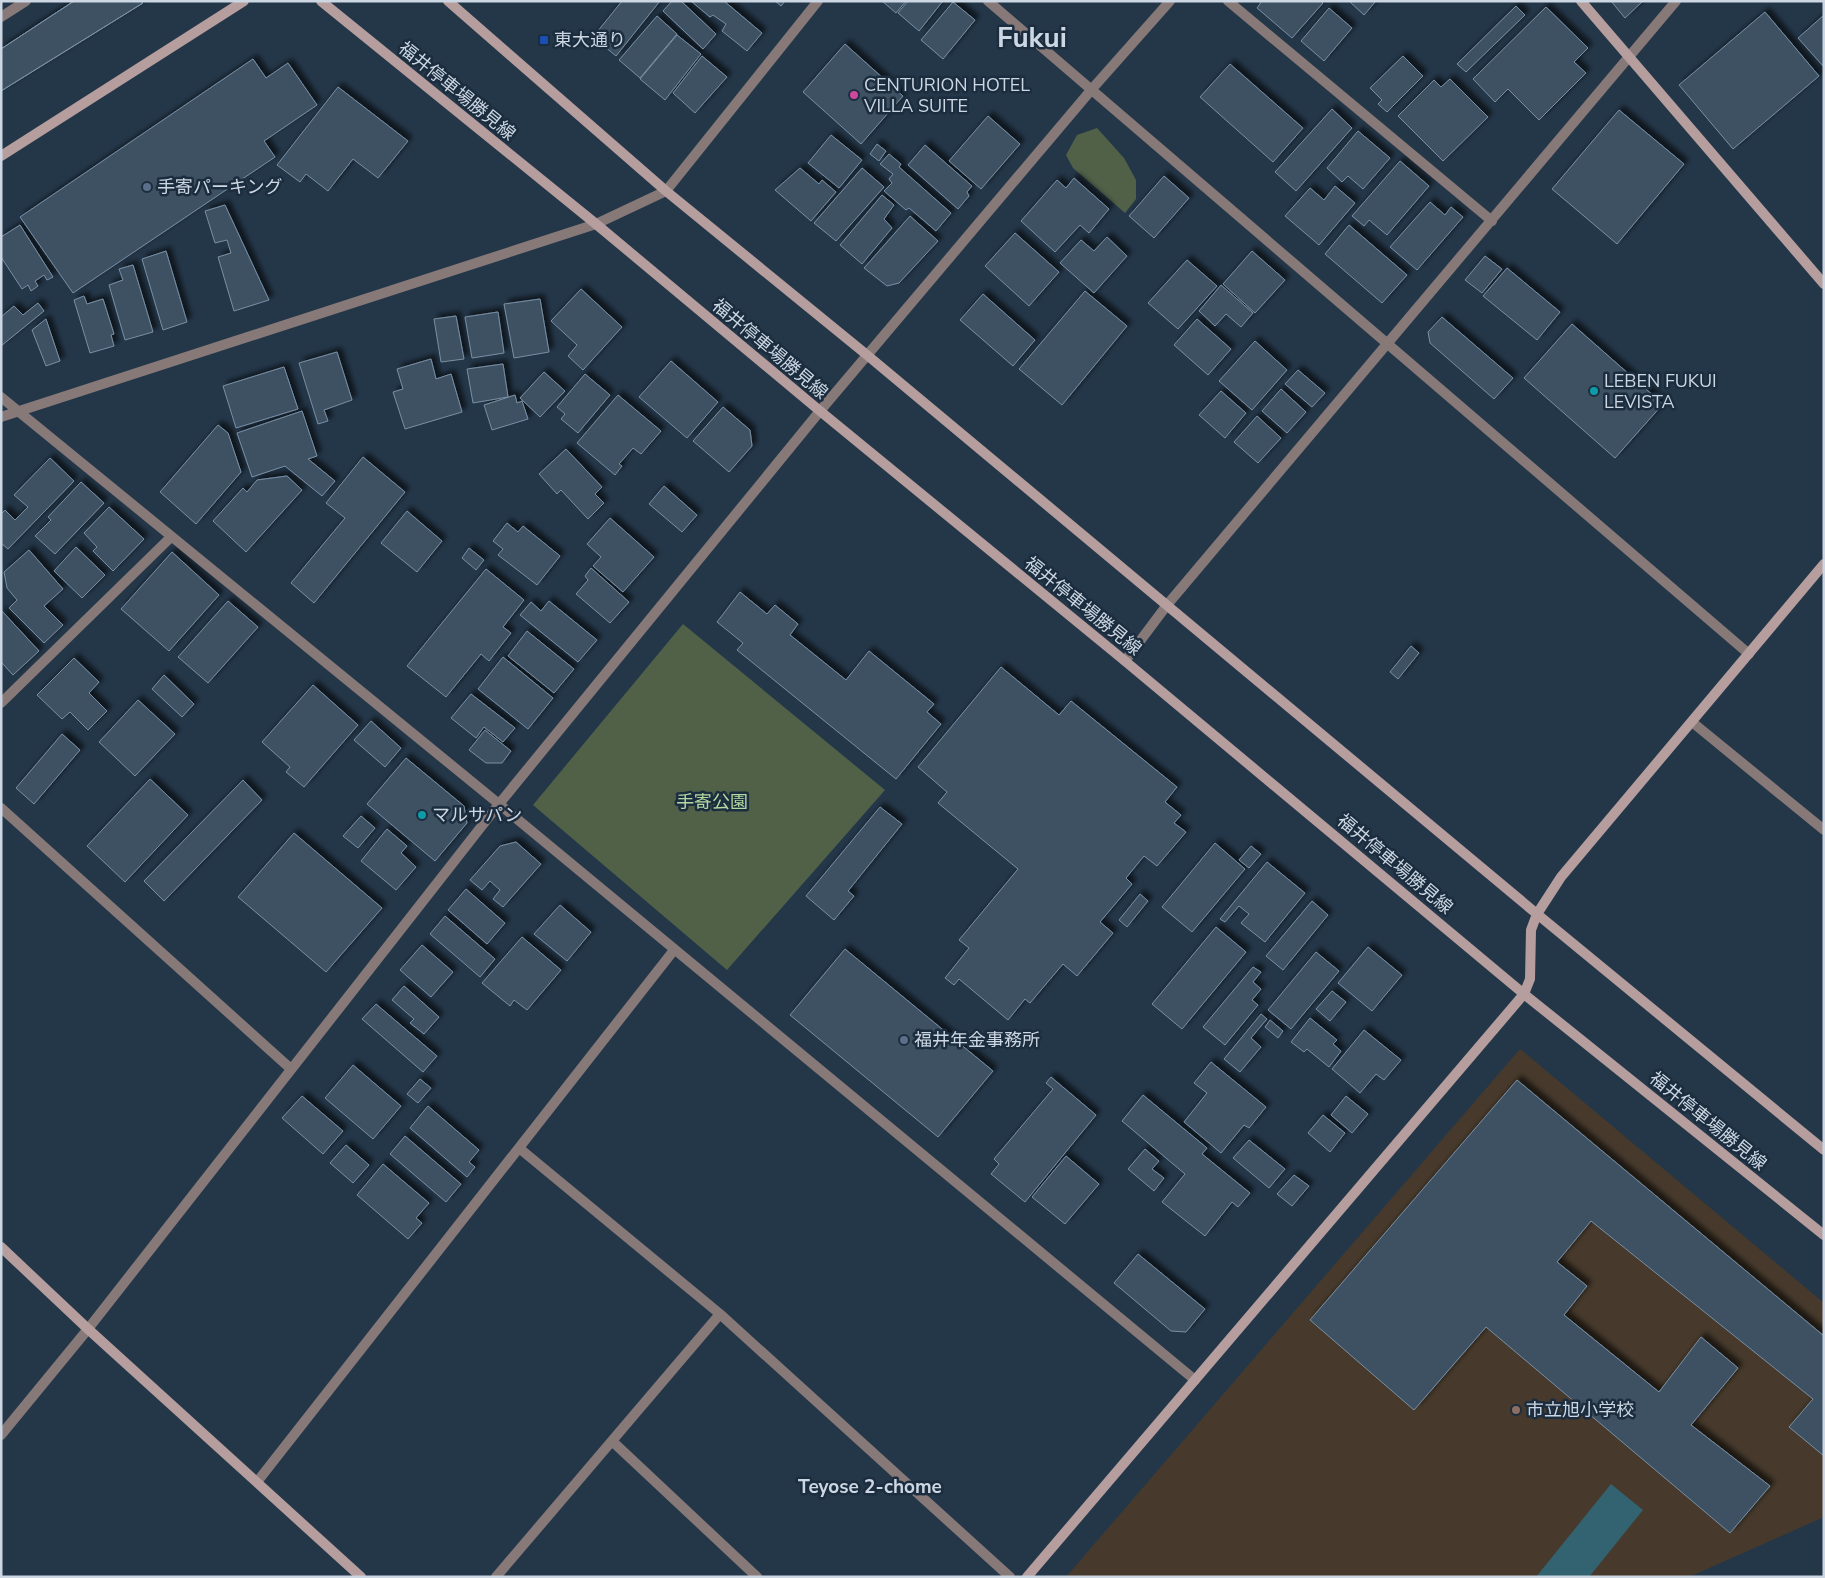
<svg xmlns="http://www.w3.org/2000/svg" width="1825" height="1578" viewBox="0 0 1825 1578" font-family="'Nunito Sans','Noto Sans JP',sans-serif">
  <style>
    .education { fill: #473a2c }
    .green { fill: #506148 }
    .water { fill: #336270 }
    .building { fill: #3d5164; stroke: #798fa4; filter: url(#shadow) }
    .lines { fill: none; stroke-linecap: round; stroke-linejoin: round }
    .lane { stroke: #877978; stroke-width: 10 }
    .street { stroke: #877978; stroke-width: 10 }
    .secondary { stroke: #b59e9d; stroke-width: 10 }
    .transit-dot { fill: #1a4fb4; stroke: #1b2d3e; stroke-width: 2 }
    .hotel-dot { fill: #d1479c; stroke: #1b2d3e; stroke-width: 2 }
    .service-dot { fill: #5c6f8a; stroke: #1b2d3e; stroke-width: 2 }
    .culture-dot { fill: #0f9aa8; stroke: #1b2d3e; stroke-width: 2 }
    .education-dot { fill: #8d6e63; stroke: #1b2d3e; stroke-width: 2 }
    .labels { text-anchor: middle; stroke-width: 5; stroke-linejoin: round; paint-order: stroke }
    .poi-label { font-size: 18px; fill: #ccd7e3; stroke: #1b2d3e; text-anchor: start }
    .street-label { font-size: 18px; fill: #ccd7e3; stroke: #1b2d3e }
    .park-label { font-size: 18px; fill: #b3d9a1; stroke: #1b2d3e }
    .neighbourhood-label { font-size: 19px; font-weight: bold; fill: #ccd7e3; stroke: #1b2d3e }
    .town-label { font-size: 28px; font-weight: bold; fill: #ccd7e3; stroke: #1b2d3e }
  </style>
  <defs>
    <filter id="shadow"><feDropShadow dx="4.5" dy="-4.5" stdDeviation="2.5" flood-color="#0009"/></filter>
  </defs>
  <rect width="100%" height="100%" fill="#243749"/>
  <path class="education" d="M1520 1049 1824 1303V1517L1689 1577H1066Z"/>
  <path class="green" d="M1097 128 1124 158 1136 180V199L1125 213 1073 168 1066 155 1077 135Z
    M683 624 885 790 727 970 533 805Z"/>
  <path class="water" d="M1611 1484 1643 1510 1589 1577H1536Z"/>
  <path class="building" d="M74 1H141L143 3 1 91V49Z
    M74 1H141L143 3 1 91V49Z
    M622 1H660L616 56 593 37Z
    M672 1H681L716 34 703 49 663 11Z
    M691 1H724L762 33 747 51 722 31 726 24 713 15 710 17Z
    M775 1H785L781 6Z
    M882 1H906L896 13Z
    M908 1H943L919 31 898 13Z
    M1262 1H1321L1323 3 1292 38 1257 8Z
    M1349 1H1376L1364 15Z
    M1611 1H1643L1625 18Z
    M953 2 975 20 943 59 921 40Z
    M1516 6 1525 15 1466 72 1457 64Z
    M1546 7 1588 48 1574 62 1586 73 1539 120 1508 89 1495 102 1473 79Z
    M1329 8 1352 28 1324 61 1301 41Z
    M1765 12 1819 76 1733 149 1679 85Z
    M1824 15V67L1798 38Z
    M657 16 677 34 640 78 619 60Z
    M677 35 701 54 665 100 640 79Z
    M845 44 903 96 861 144 803 92Z
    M702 56 727 77 695 113 673 93Z
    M1403 56 1423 76 1387 112 1378 104 1382 100 1370 88Z
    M253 59 266 78 288 63 317 105 264 141 275 157 73 293 20 217Z
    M1230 64 1303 128 1273 162 1200 97Z
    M1450 79 1488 117 1443 161 1398 116 1434 80 1441 87Z
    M338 87 408 141 378 178 353 159 328 191 306 174 300 182 277 165Z
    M1332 109 1352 128 1296 191 1275 172Z
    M1619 110 1684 164 1617 244 1552 189Z
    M988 116 1020 144 981 189 949 161Z
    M1358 131 1390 158 1363 189 1348 176 1342 182 1327 168Z
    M831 135 862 160 839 188 808 163Z
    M877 144 886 151 879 161 870 154Z
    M925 145 972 186 967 192 969 196 958 209 908 165Z
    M889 154 901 164 899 167 951 213 936 231 909 208 906 210 884 191 892 183 889 179 893 174 880 164Z
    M1400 161 1429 186 1387 235 1369 220 1364 226 1352 216Z
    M800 168 819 184 822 180 836 192 811 221 775 190Z
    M862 168 884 187 836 241 814 223Z
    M1164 176 1189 198 1154 238 1129 216Z
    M1074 178 1109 209 1089 233 1080 225 1055 252 1021 221 1057 180 1066 188Z
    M1335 186 1355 203 1319 245 1285 216 1310 188 1324 200Z
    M882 195 894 205 884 219 892 228 862 264 840 245Z
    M1430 202 1445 215 1451 207 1463 217 1417 270 1390 247Z
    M225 205 269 300 234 311 218 257 231 253 227 240 215 243 205 211Z
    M910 216 938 241 899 283 887 286 864 268Z
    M20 225 53 277 47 280 44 275 35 281 38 286 31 291 28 285 22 289 1 257V237Z
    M1349 225 1407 275 1382 303 1325 254Z
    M1015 233 1059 272 1029 306 985 266Z
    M1107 237 1127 256 1094 293 1060 263 1081 240 1094 251Z
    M166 251 187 322 163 330 142 259Z
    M1252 251 1285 280 1255 313 1223 284Z
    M1485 256 1502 269 1482 293 1465 280Z
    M1187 260 1217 286 1178 329 1148 303Z
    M133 265 153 332 125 340 109 285 123 280 119 269Z
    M1507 268 1560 312 1537 340 1483 296Z
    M1221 285 1253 313 1241 327 1226 314 1215 326 1199 311Z
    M581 289 622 327 583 370 568 356 577 345 551 321Z
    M1085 291 1127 326 1062 405 1019 369Z
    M983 294 1035 340 1013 366 960 320Z
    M84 296 87 304 103 299 114 334 111 335 114 346 90 353 74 300Z
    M540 299 549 352 514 358 504 304Z
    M38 303 44 311 1 346V317L14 306 23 315Z
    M498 312 504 353 472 358 465 317Z
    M456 316 464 359 441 362 434 319Z
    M1442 317 1513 378 1494 399 1430 343 1428 332Z
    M46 319 60 361 46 366 32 330Z
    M1197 319 1231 349 1208 375 1174 345Z
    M1572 324 1663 404 1615 458 1524 378Z
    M1255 341 1287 370 1252 410 1219 381Z
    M337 352 352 400 324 410 328 421 318 424 299 363Z
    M431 359 436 379 451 374 462 412 405 429 393 392 403 389 397 369Z
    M671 361 718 402 687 438 639 397Z
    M503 364 508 397 473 403 467 369Z
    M284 367 298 409 236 428 223 386Z
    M1298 370 1325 393 1312 407 1285 384Z
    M544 372 565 391 540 417 520 398Z
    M585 374 610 395 578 433 561 419 565 414 557 407Z
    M1281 389 1306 412 1287 433 1262 411Z
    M1221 391 1246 413 1225 438 1199 415Z
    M515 395 517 403 522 401 528 419 492 430 484 405Z
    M618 395 661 431 641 454 633 448 619 464 622 466 615 475 577 443Z
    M723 407 750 430 752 446 729 472 693 441Z
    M302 411 317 456 308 459 335 481 322 496 285 466 252 477 237 433Z
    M1257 416 1281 438 1258 463 1234 442Z
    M218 425 228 433 241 472 196 524 160 492Z
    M566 449 602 487 595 494 604 503 588 519 561 490 557 494 539 474Z
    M363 457 405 492 314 603 291 583 345 518 326 503Z
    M50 458 74 481 8 549 1 543V514L5 510 15 520 28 507 14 495Z
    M287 476 302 490 246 552 213 521 243 488 247 492 257 480Z
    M81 482 104 503 55 554 35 536 51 520 48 517Z
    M664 486 697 515 682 532 649 504Z
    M109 507 144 539 113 571 93 551 97 547 84 533Z
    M407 511 442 541 417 572 381 543Z
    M610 518 654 557 623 592 593 566 601 557 587 544Z
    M507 523 518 532 523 526 560 556 537 585 498 555 503 549 493 541Z
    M76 547 105 575 82 598 54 571Z
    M469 548 484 560 476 570 462 558Z
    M29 550 63 589 44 606 63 625 44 643 9 608 17 600 7 588 4 572Z
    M172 552 219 595 169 651 121 609Z
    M591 568 629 602 610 623 576 594 588 580 585 576Z
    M486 569 524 600 503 627 511 633 489 661 481 654 446 697 407 666Z
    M740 592 767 614 775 605 798 624 790 635 846 680 869 651 934 704 927 712 941 724 896 779 737 650 743 643 717 622Z
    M228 601 258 627 208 683 178 657Z
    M549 601 597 640 578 662 520 615 531 602 541 611Z
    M1 610 39 651 13 675 1 662Z
    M527 631 574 669 554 693 508 656Z
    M1411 646 1419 653 1398 679 1390 672Z
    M503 657 553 698 528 729 478 689Z
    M74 658 99 682 89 693 107 711 88 730 70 712 62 719 37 695Z
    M1001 667 1059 715 1071 701 1177 787 1165 802 1181 815 1174 823 1186 832 1157 866 1144 856 1126 878 1132 884 1100 922 1113 933 1077 976 1063 964 1030 1003 1025 999 1008 1020 959 979 954 985 945 978 969 948 959 940 1018 869 938 803 947 792 918 767Z
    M164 675 194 704 182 717 152 689Z
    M313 685 358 725 304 787 286 772 290 767 262 742Z
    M471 694 515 728 503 742 484 727 476 738 451 718Z
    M138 700 175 734 135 776 99 742Z
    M371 721 401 748 385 767 354 740Z
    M485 730 511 751 502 763H486L469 750Z
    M62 734 80 750 34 804 16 788Z
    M406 758 464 806 467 823 435 861 367 804Z
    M150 779 188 815 125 882 87 846Z
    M243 780 262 800 164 901 144 881Z
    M880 807 902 824 848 891 854 896 834 920 806 896Z
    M361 816 375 828 358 848 343 836Z
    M387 829 407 846 401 853 416 867 396 890 361 861Z
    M294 833 382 908 326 972 238 897Z
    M516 842 541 864 503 907 493 899 500 890 490 881 482 890 470 880 500 846Z
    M1215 843 1245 869 1192 932 1162 907Z
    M1251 846 1261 854 1249 868 1239 860Z
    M1267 862 1305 893 1265 942 1241 923 1249 914 1239 906 1225 922 1220 919Z
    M466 889 505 923 487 944 448 910Z
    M1140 894 1148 901 1127 927 1119 920Z
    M1312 901 1328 915 1283 970 1266 956Z
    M560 905 591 932 567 961 534 934Z
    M445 916 495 959 480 977 430 934Z
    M1216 927 1246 952 1182 1029 1152 1004Z
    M522 937 561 970 527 1010 514 1000 510 1006 482 983Z
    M422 945 453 972 431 997 400 970Z
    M1368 947 1402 975 1372 1011 1338 983Z
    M845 949 993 1071 938 1137 790 1015Z
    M1316 952 1339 971 1291 1029 1268 1010Z
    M1253 967 1261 972 1253 982 1261 989 1252 1000 1258 1005 1225 1045 1203 1027Z
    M404 986 439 1017 424 1034 410 1023 414 1019 392 1000Z
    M1332 991 1346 1002 1330 1021 1316 1009Z
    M376 1004 437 1056 423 1072 362 1019Z
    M1261 1014 1267 1019 1251 1038 1261 1047 1240 1072 1224 1059Z
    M1310 1018 1337 1040 1333 1044 1341 1051 1329 1067 1307 1049 1304 1052 1291 1042Z
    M1270 1020 1283 1031 1278 1038 1265 1027Z
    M1364 1030 1401 1060 1384 1080 1376 1074 1360 1093 1332 1069Z
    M1211 1062 1266 1107 1249 1128 1244 1125 1221 1153 1184 1122 1207 1093 1194 1083Z
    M353 1065 401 1106 373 1139 325 1098Z
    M1051 1077 1096 1115 1025 1202 991 1174 999 1164 994 1159 1053 1089 1046 1083Z
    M420 1079 431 1088 418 1103 407 1094Z
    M1517 1080 1824 1336V1456L1789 1427 1813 1399 1591 1221 1557 1262 1587 1286 1564 1315 1659 1392 1701 1337 1738 1368 1691 1425 1770 1486 1730 1533 1486 1327 1414 1410 1310 1320Z
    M1143 1095 1207 1148 1202 1154 1250 1193 1238 1207 1232 1202 1205 1236 1162 1202 1185 1174 1122 1121Z
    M302 1096 343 1131 323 1154 282 1118Z
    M1346 1096 1368 1114 1352 1133 1331 1115Z
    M428 1106 479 1150 469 1162 475 1167 467 1177 410 1128Z
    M1323 1115 1345 1133 1330 1152 1308 1133Z
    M405 1136 461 1184 446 1202 390 1154Z
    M1249 1140 1285 1169 1269 1188 1233 1158Z
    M346 1145 369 1165 353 1183 330 1163Z
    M1145 1149 1159 1161 1152 1169 1164 1178 1154 1191 1128 1169Z
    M1066 1156 1099 1184 1065 1224 1032 1197Z
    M383 1164 429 1203 416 1218 422 1223 408 1239 357 1195Z
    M1294 1175 1309 1186 1292 1206 1277 1194Z
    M1138 1254 1205 1309 1186 1332 1171 1331 1114 1283Z"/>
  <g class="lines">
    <path class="lane" d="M1228 1 1492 221
      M1 17 26 1"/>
    <path class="street" d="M988 1 1749 654
      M1 397 499 804 1195 1380
      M1 417 596 224 666 191 818 1
      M1125 661 1167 605 1676 1
      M1 703 171 537
      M1692 722 1824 830
      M1 808 291 1069
      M519 1148 720 1314 1010 1577
      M1 1435 88 1329 499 804 820 411 1092 89 1170 1
      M612 1441 757 1577
      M257 1482 674 950
      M496 1577 720 1314"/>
    <path class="secondary" d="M321 1 596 224 820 411 1125 661 1524 994 1824 1235
      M448 1 666 191 867 355 1537 914 1824 1150
      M1581 1 1824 284
      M1 156 244 1
      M1 1247 88 1329 361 1577
      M1027 1577 1524 994 1530 979 1531 930 1537 914 1561 877 1824 564"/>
  </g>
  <rect class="transit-dot" x="539" y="35" width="10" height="10" rx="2.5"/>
  <circle class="hotel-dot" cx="854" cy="95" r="5"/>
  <g class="service-dot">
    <circle cx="147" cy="187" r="5"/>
    <circle cx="904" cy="1040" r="5"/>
  </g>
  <g class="culture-dot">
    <circle cx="1594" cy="391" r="5"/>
    <circle cx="422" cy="815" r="5"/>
  </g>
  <circle class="education-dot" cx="1516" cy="1410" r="5"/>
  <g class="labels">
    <g class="poi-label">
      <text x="554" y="46">東大通り</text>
      <text x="864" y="91">CENTURION HOTEL<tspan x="864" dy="21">VILLA SUITE</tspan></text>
      <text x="157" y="193">手寄パーキング</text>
      <text x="1604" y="387">LEBEN FUKUI<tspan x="1604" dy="21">LEVISTA</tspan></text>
      <text x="432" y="821">マルサパン</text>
      <text x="914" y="1046">福井年金事務所</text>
      <text x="1526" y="1416">市立旭小学校</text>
    </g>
    <g class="street-label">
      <text transform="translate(457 91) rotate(39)" y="6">福井停車場勝見線</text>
      <text transform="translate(770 349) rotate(40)" y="6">福井停車場勝見線</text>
      <text transform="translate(1083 606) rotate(39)" y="6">福井停車場勝見線</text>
      <text transform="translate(1395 864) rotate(40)" y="6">福井停車場勝見線</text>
      <text transform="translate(1708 1121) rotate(39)" y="6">福井停車場勝見線</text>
    </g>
    <g class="park-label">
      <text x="712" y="808">手寄公園</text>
    </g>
    <g class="neighbourhood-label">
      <text x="870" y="1493">Teyose 2-chome</text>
    </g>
    <g class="town-label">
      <text x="1032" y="47">Fukui</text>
    </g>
  </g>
  <rect width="1825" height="1578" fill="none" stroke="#ccd7e3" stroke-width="5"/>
</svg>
